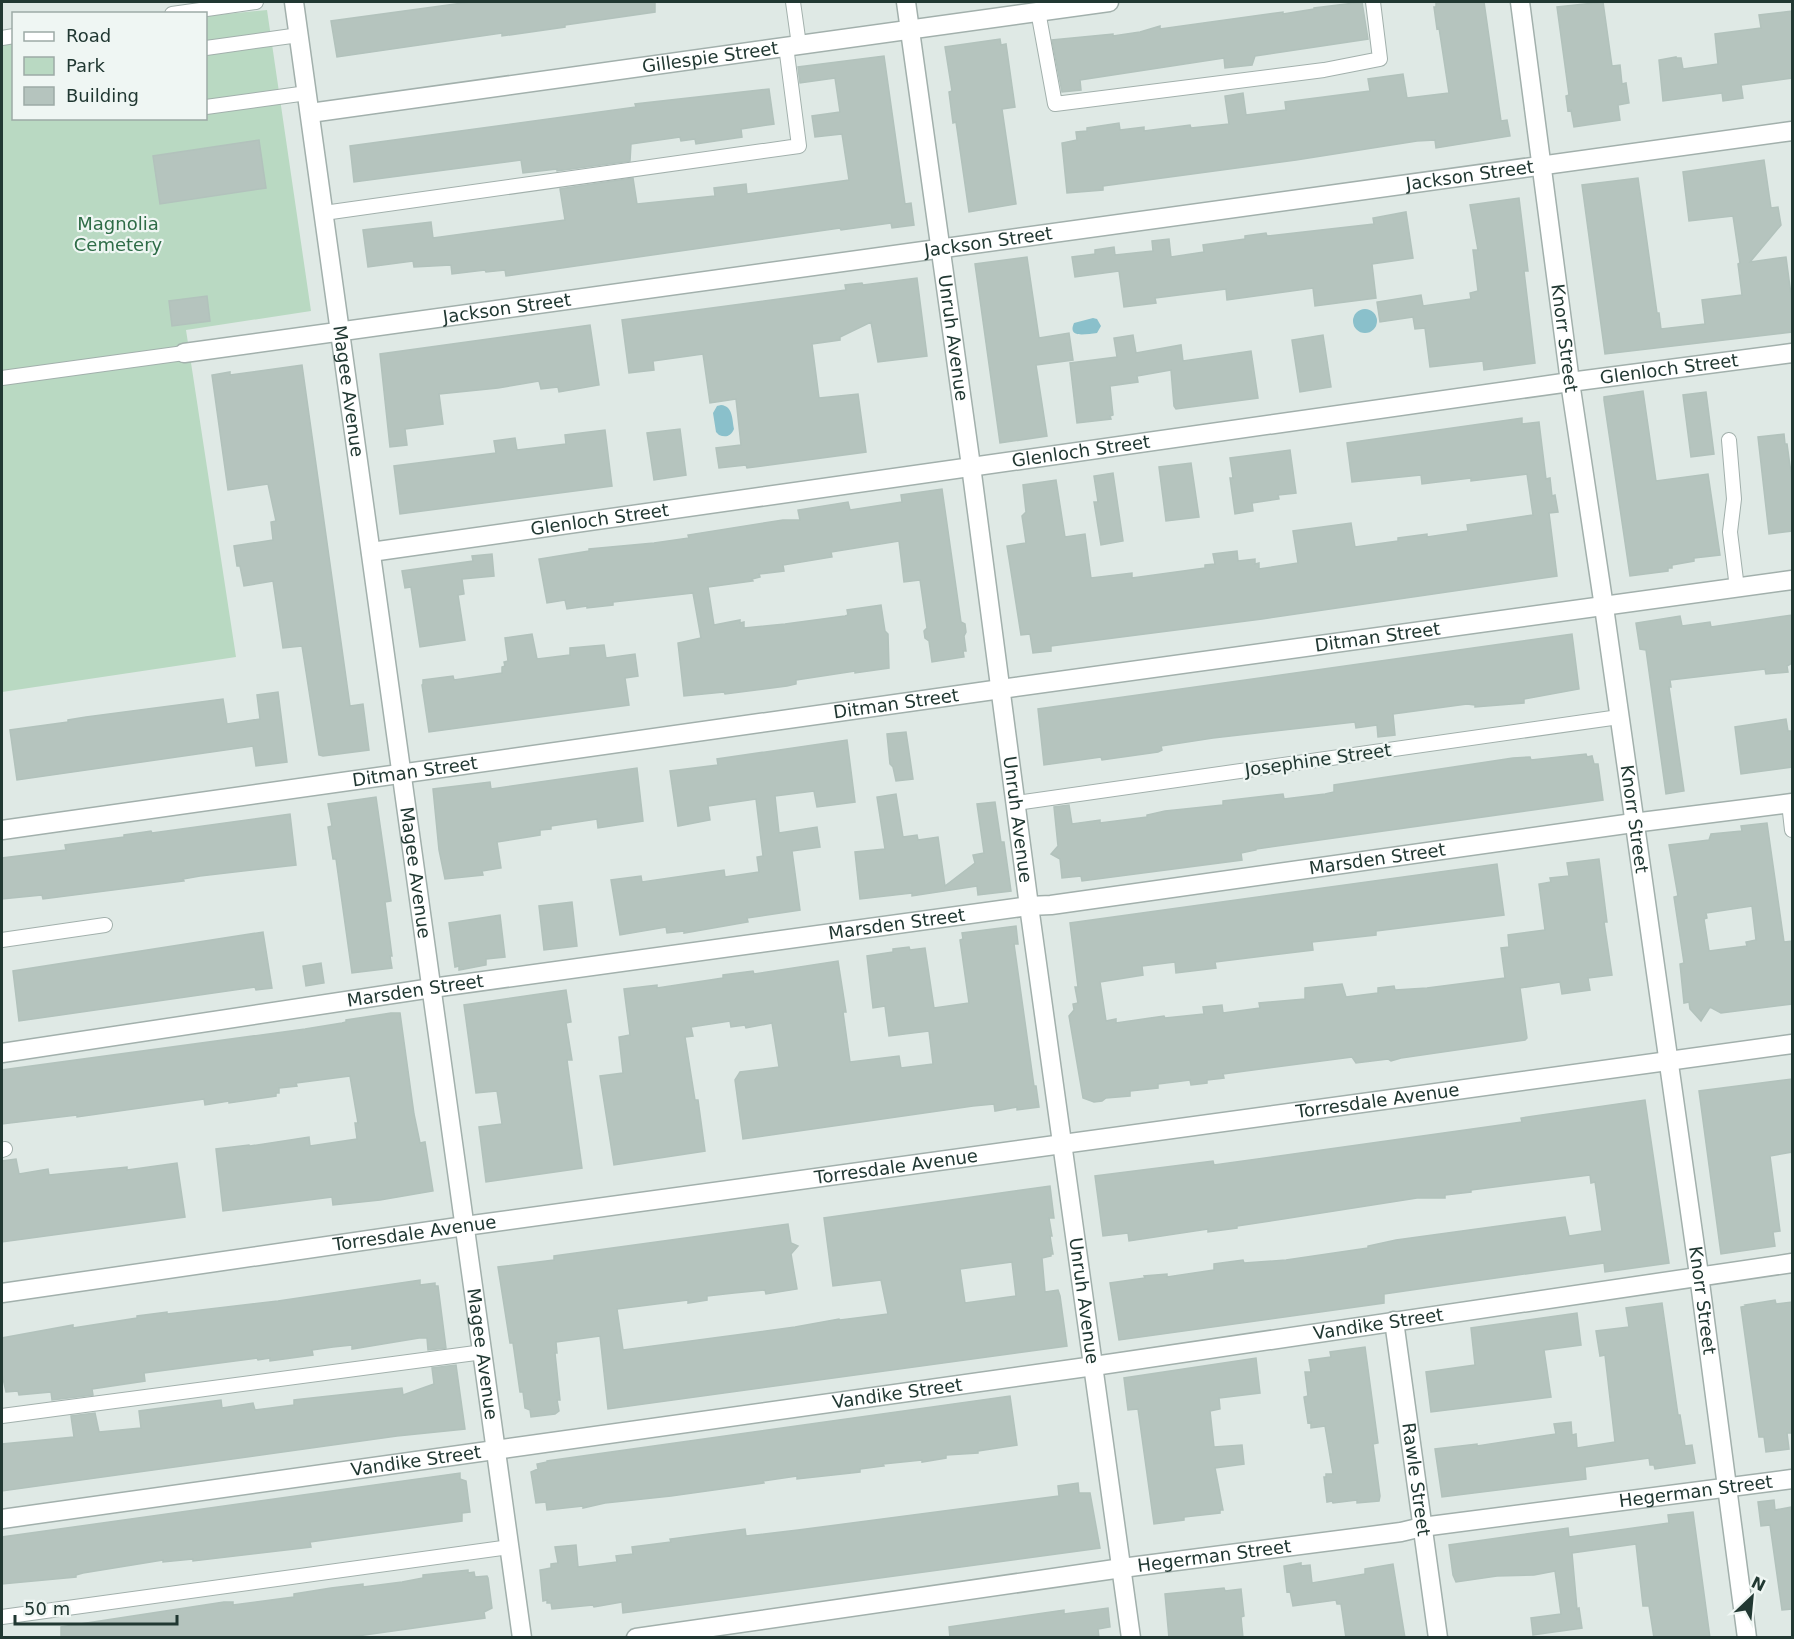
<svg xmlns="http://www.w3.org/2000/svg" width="1794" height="1639" viewBox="0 0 1794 1639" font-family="'DejaVu Sans',sans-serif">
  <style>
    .green { fill: #b9d9c2 }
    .water { fill: #8ac0cb }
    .building { fill: #b5c4be; stroke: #b2c2bc; stroke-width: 1.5; fill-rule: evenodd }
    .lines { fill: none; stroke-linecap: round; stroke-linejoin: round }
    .service-casing { stroke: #a2b0ac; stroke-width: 16 }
    .minor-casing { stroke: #a2b0ac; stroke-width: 21 }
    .tertiary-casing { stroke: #a2b0ac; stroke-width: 21 }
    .service { stroke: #fff; stroke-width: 14 }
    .minor { stroke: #fff; stroke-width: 18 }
    .tertiary { stroke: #fff; stroke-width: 18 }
    .labels { text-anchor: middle; stroke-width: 4.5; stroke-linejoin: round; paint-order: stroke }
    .street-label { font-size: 18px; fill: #213832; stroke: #eff6f3 }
    .park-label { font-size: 18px; fill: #2e6c47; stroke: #eff6f3 }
  </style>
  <rect width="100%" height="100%" fill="#dfe9e5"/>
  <path class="green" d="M267 10 311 311 186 330 236 657 2 692V44L13 42 14 118H206V16Z"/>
  <path class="water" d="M1353 321a12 12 0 1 1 24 0a12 12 0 1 1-24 0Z
    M1093 318 1097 319 1101 326 1097 333C1086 334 1067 339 1074 323Z
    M721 405C733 406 732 419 734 429 731 436 726 438 719 435L716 432 713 413 717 406Z"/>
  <path class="building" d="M470 2H655V12L565 25V27L502 36V33L337 57 331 21Z
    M1362 2 1368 39 1255 56 1252 65 1225 68 1224 58 1080 80 1081 90 1062 92 1052 40 1113 34V36L1140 32 1160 26V29L1283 12V14L1314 9V8Z
    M1436 2H1484L1501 121 1507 120 1510 136 1436 148 1435 140 1417 141 1296 160 1103 186V190L1067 193 1062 143 1077 140 1076 132 1087 131V128L1119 123 1120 130 1144 127V131L1190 125 1191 128 1229 124 1225 96 1243 93 1246 115 1286 110 1285 102 1370 91 1368 79 1403 74 1407 98 1449 93 1439 28 1437 29 1434 7H1436Z
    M1603 2 1612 66 1620 65 1622 84 1626 83 1629 103 1618 105 1620 120 1574 127 1571 110 1568 111 1566 96 1569 95 1557 7Z
    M1792 11V78L1741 85 1743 98 1723 101 1722 93 1663 101 1659 60 1676 57V58H1681L1683 69 1718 64 1715 34 1761 28 1759 15Z
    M1000 39 1001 45 1006 44 1015 107 1002 109 1016 204 969 212 956 122 953 123 951 108 949 92 952 91 945 47Z
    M884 56 905 204 911 203 914 225 892 228 891 223 841 230 840 228 506 276 505 270 486 272 485 270 452 274 451 265 414 267 413 261 368 267 363 230 431 222 433 238 565 220 560 189 633 178 637 204 715 196 714 188 746 184 747 194 849 180 842 134 815 137 812 116 840 112 835 78 800 83 798 67Z
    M769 89 774 124 741 129 742 137 696 144 695 139 681 141 680 137 631 144 630 161 557 171V169L523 173 521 160 354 182 350 146 636 107 635 104Z
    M259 140 266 188 160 204 153 156Z
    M1764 160 1771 208 1778 207 1781 225 1750 262 1786 257 1792 302V332L1605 354 1582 185 1638 178 1657 313H1659L1661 329 1705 324 1702 300 1742 295 1738 264 1740 263 1733 216 1689 221 1683 172Z
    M1519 198 1528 271H1524L1535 363 1484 370 1483 361 1430 367 1425 328 1415 329 1413 317 1380 322 1377 302 1421 295 1423 306 1471 299 1470 293 1478 291 1473 250H1478L1470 205Z
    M1406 212 1413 258 1372 264 1376 298 1315 306 1313 288 1227 300 1226 289 1155 298 1156 303 1124 307 1119 271 1075 277 1072 257 1095 254V250L1114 247 1115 255 1153 251 1152 241 1169 239 1171 257 1204 252 1203 245 1245 239V236L1266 233 1267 236 1374 224 1373 218Z
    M1027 257 1039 338 1069 333 1073 360 1036 365 1047 436 1000 443 975 264Z
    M917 278 927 356 878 362 871 322 840 337V340L812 344 819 398 858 394 866 452 747 468 746 465 719 468 716 448 741 445 736 399 710 403 703 354 653 361 654 370 629 373 622 320 846 290 845 285 862 283 863 285Z
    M207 296 210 321 172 326 169 301Z
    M590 325 599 385 559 392 558 387 541 389 539 381 498 388 439 394 443 424 405 429 407 445 390 447 380 354Z
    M1133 335 1136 353 1181 345 1183 361 1251 351 1258 398 1176 409 1174 406 1171 370 1137 376 1138 382 1110 386 1113 415 1110 416 1111 419 1077 423 1070 363 1117 357 1114 338Z
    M1323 335 1331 387 1300 392 1292 340Z
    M302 365 350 706 363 704 369 750 323 756 319 755 302 646 283 648 273 581 244 586 240 566H237L234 546 273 540 271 522 276 521 268 484 228 490 212 375 230 372V375Z
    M1643 391 1656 481 1708 474 1720 555 1694 558V561L1672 565V568H1668V571L1630 576 1604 400V397Z
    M1706 392 1714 454 1691 457 1683 395Z
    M1522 418V424L1539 422 1546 479 1550 478 1552 496 1555 495 1558 512 1549 513 1557 576 1262 619 1051 646V651L1033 653 1030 634 1021 635 1007 546 1026 543 1022 516 1026 512 1023 485 1056 480 1065 537 1085 534 1091 578 1132 573V578L1205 568V565L1215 564 1213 554 1237 551 1238 561 1255 559V564L1259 563V569L1298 563 1293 531 1351 523 1355 547 1398 541V538L1427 534V537L1468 531 1467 525 1533 515 1527 474 1471 481V478L1422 484 1421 475 1352 482 1347 443Z
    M680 429 686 475 654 480 647 433Z
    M605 430 612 486 400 514 394 466 496 453 494 441 515 438 517 450 566 444 565 435Z
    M1784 434 1785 444H1787L1792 480V531L1769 534 1758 437Z
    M1290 450 1296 493 1278 495 1279 499 1252 503 1253 511 1235 514 1230 478H1233L1230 458Z
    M1191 463 1199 517 1166 521 1159 467Z
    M1113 473 1123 541 1101 545 1094 502H1098L1094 476Z
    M942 489 961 622 965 624 966 632 964 636 966 651H963L964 657 932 662 929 641 925 638 924 631 927 628 920 580 904 582 899 541 831 552 832 557 783 565 784 571 759 574 760 577 752 579 753 581 708 587 714 625 740 620V623L744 622V628L785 624 845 616 848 615 847 610 881 605 885 631 888 634 889 668 855 673V671L796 680V684L787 686 725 694 724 692 684 696 678 643 701 638 693 593 613 602V605L587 608V606L567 609 565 600 547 603 539 559 589 551V549L654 543 689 538 688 535 783 520H800L798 510 848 502 850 510 902 502 901 495Z
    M492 554 494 576 462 579 464 594 458 595 465 640 420 647 411 587 405 588 402 571 473 561 472 556Z
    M1792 615V663L1787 666 1788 672 1766 674 1765 669 1670 680 1671 687H1669L1684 791 1666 794 1646 650 1640 649 1636 623 1680 616 1682 626 1710 622 1711 627Z
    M532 634 537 659 570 655V648L604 645 606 658 635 654 638 676 625 678 629 705 429 732 422 685 423 684V680L453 676 454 680 502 673V667L505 666 504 662 508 661 505 638Z
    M1572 634 1579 689 1524 699V703L1475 707V705L1467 704 1393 714 1395 735 1378 737 1377 725 1356 728 1355 722 1213 738 1161 746 1162 750 1158 752 1102 760 1101 757 1044 765 1038 709Z
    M278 692 287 762 256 766 253 746 17 780 10 730 68 722V720L86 717 223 699 227 724 260 719 257 695Z
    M1786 719 1788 731H1792V767L1741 774 1735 727Z
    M906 732 913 779 896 781 893 767 890 764 887 734Z
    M847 740 855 802 817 807 814 791 775 796 779 833 817 827 820 847 792 851 800 910 747 918 748 922 684 933V931L667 933 666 927 620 935 611 880 641 876 642 882 724 870 725 877 759 872 757 857 763 856 756 799 708 806 710 820 678 826 670 771 718 765 717 759Z
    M1586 754 1587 757 1592 756 1594 764H1598L1603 800 1256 849V850L1241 853 1242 860 1082 881 1081 876 1062 878 1060 859 1051 854 1058 846 1054 807 1069 805 1072 824 1100 820V823L1147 817V815L1165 811 1223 805V801L1283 794 1284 799 1325 794 1334 792V785L1513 758 1530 757 1531 760Z
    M637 768 643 821 598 828 597 819 551 826V829L540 830V835L497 842 501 868 482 871 483 875 445 879 439 850 433 789 490 782 491 789Z
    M896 794 903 837 917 835 918 840 938 837 945 886 975 863 973 855 984 853 977 804 995 802 1001 842H1004L1011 891 978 895 977 886 912 896V893L860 899 855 852 885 849 877 797Z
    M376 797 391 901 385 902 392 956H390L392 968 352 973 336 859H333L328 827 332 826 328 804Z
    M290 814 296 865 200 876 183 879 184 881 43 899 42 895 2 899V858L66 850 65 845 124 837V835L138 833 151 831 152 833Z
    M1767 823 1784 942 1792 941V1004L1721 1013 1710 1007 1701 1021 1690 1009 1689 1002 1684 1003 1680 964 1684 963 1674 897 1678 896 1669 845 1709 840 1711 834 1742 831 1741 826ZM1752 906 1756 940 1746 942 1747 946 1709 951 1704 919 1707 918 1706 913Z
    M1599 859 1607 922H1604L1612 975 1588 978 1590 990 1562 994 1560 982 1520 988 1527 1038 1525 1040 1401 1058 1391 1061 1388 1059 1356 1063 1352 1057 1223 1074 1224 1078 1207 1080V1083L1191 1085 1190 1080 1158 1084V1088L1130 1091V1096L1106 1098 1102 1101 1094 1102 1083 1098 1069 1016 1074 1010 1073 1004 1078 1003 1075 987H1078L1070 923 1497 864 1504 915 1376 931V935L1312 942 1313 950 1215 962 1216 968 1176 973 1175 962 1142 966 1143 975 1100 982 1106 1021 1116 1019V1023L1164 1016 1165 1018 1204 1014 1203 1007 1222 1005 1223 1013 1260 1008 1259 1003 1305 999V988L1342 984 1346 997 1378 993V988L1394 986 1395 990 1427 988 1505 978 1501 948 1509 947 1508 935 1545 930 1539 884 1551 882 1550 878 1569 876 1567 863Z
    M572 902 577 946 544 950 539 906Z
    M500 915 505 957 486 959V965L459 970V966L455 967 449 923Z
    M1016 926 1018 944H1014L1034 1086H1036L1039 1107 1017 1110V1107L995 1111 994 1104 973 1106 743 1139 735 1080 740 1072 779 1067 772 1023 746 1028 745 1025 731 1027 730 1021 691 1027 693 1036 685 1037 695 1100H698L705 1151 614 1165 600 1076 623 1073 619 1037 630 1035 624 989 657 985V988L723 978V975L753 971 754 974 838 961 846 1012H843L850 1062 899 1056 901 1068 933 1064 929 1031 889 1036 885 1006 873 1008 867 956 893 952V949L909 947 910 950 925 948 934 1008 969 1003 960 940 963 939 962 933Z
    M263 932 272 988 256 990 255 987 19 1021 13 971Z
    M321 963 324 983 306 986 303 966Z
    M566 990 571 1022 566 1023 572 1060H567L582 1168 486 1182 479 1127 502 1124 497 1091 476 1093 464 1005Z
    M391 1013H400L414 1114 420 1143 425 1142 433 1191 380 1200 333 1205 332 1197 223 1211 216 1149 249 1145 250 1146 309 1137 310 1146 357 1139 355 1123H358L350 1076 296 1083 297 1086 279 1088V1093H276V1096L229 1103V1101L205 1105 204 1099 77 1117V1115L2 1124V1070L305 1029 342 1023 346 1022V1020Z
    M1792 1079V1152L1770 1156 1780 1231 1773 1232 1775 1246 1721 1254 1699 1091Z
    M1645 1100 1669 1263 1605 1272 1604 1263 1446 1285 1384 1294V1303L1119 1340 1110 1283 1145 1278 1144 1276 1167 1274V1277L1214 1270V1264L1243 1260 1244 1263 1286 1260 1368 1248V1246L1396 1240 1565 1217 1569 1236 1602 1231 1595 1182 1591 1183 1590 1175 1471 1190V1192L1445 1195V1198H1417L1283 1219 1237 1226V1228L1208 1232V1229L1129 1241 1128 1233 1103 1236 1095 1176 1213 1161 1214 1165 1522 1122 1521 1118Z
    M16 1159 19 1174 48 1169 49 1175 127 1167V1170L177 1163 185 1217 2 1242V1161Z
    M1050 1186 1054 1218H1049L1052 1236H1050L1053 1254H1051V1256L1042 1258 1045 1292 1058 1290 1060 1296 1067 1346 608 1409 600 1336 556 1342 557 1353H555L560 1400H557L559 1411 555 1414 531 1417 530 1410 525 1408 523 1392H520L513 1343H510L498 1267 554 1260V1256L788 1224 791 1243 798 1246 791 1254 797 1289 766 1294 765 1290 734 1293 707 1296V1300L688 1303V1300L617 1309 623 1350 795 1327 839 1319 840 1320 888 1314 881 1280 833 1286 824 1218ZM1012 1262 1016 1296 965 1303 960 1269Z
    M420 1280V1285L435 1283V1286H438L446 1348 428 1350 427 1338H419L352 1349V1345L333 1347 312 1350 313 1355 270 1361V1358L258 1360 257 1358 144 1373 145 1381 92 1389 93 1395 52 1400 51 1392 19 1395 18 1391 6 1392 2 1374V1338L73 1325V1328L137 1318V1316L167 1312V1314L278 1301Z
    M1775 1300 1776 1304 1792 1302V1433H1787L1789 1449 1766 1452 1764 1437H1759L1741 1307 1746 1306 1745 1305Z
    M1662 1303 1678 1415H1680L1685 1446 1692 1445 1695 1463 1655 1469 1654 1465H1650L1649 1458 1585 1467 1586 1479 1442 1497 1435 1449 1477 1444V1446L1556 1434 1554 1424 1571 1422 1572 1435 1576 1434 1577 1448 1615 1442 1605 1355 1600 1356 1596 1331 1629 1327 1626 1308Z
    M1577 1313 1581 1345 1544 1350 1551 1397 1431 1412 1426 1372 1475 1365 1471 1328Z
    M1365 1347 1378 1443 1373 1444 1380 1496 1379 1501 1357 1503V1500L1333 1503 1332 1501 1327 1502 1324 1477H1326V1474H1333L1325 1426 1311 1428V1422L1308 1423 1304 1397 1308 1396 1305 1372H1311L1309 1360 1331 1357 1330 1352Z
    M1256 1358 1260 1393 1219 1398 1220 1409 1210 1411 1214 1447 1242 1445 1244 1464 1215 1468 1223 1510H1220V1513L1184 1517V1520L1154 1524 1138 1409 1128 1410 1124 1378Z
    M456 1365 465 1429 397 1436 2 1491V1444L74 1437 71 1416 95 1413 99 1432 141 1428 139 1411 221 1400 222 1408 253 1403 255 1410 294 1405V1400L302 1399 402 1388 403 1395 434 1384 432 1368Z
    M1010 1396 1017 1445 978 1451V1453L946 1455V1458L922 1462V1460L883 1464 884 1466 860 1469V1472L797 1479V1476L763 1481 764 1483 671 1496 605 1503 583 1508V1506L547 1510 546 1502 536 1503 531 1472 538 1469 537 1464 547 1462V1461Z
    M460 1473V1479L466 1481 470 1512 462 1513V1521L310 1542 311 1547 193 1561V1559L163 1562V1560L83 1573 76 1575V1577L2 1584V1537Z
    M1078 1483 1079 1493H1090L1100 1548 623 1613 622 1602 594 1607 593 1605 552 1609 551 1603H547V1600L543 1601 540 1570 551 1568V1564L558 1563 555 1547 576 1545 578 1567 617 1562 616 1556 633 1554 632 1547 671 1542 670 1539 745 1529 746 1536 798 1530 1059 1496 1058 1486Z
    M1774 1500 1775 1510 1792 1507V1609L1782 1610 1770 1525 1761 1526 1758 1502Z
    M1693 1512 1710 1638H1654L1649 1606H1643L1636 1544 1572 1553 1577 1609 1579 1608 1582 1628 1533 1635 1531 1618 1561 1614 1555 1571 1534 1575 1497 1576 1456 1582 1453 1575 1449 1545 1568 1528 1569 1537 1669 1523 1668 1515Z
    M1301 1563V1566L1310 1565 1312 1583 1365 1574V1569L1393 1564 1405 1638H1346L1341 1604H1337L1336 1600 1293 1606 1290 1591 1287 1592 1284 1566Z
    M468 1570V1573L474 1572 475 1577 487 1576 488 1578 492 1608 484 1612 485 1618 343 1638H61V1627L224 1602H233V1605L286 1598 294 1597V1594L331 1588 363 1584V1587L402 1582 423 1578V1575Z
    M1224 1588 1225 1591 1241 1589 1244 1616 1241 1617 1243 1638H1169L1165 1594Z
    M1108 1608 1110 1627 1098 1629 1099 1638H950L949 1627 1064 1610V1614Z"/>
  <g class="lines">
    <defs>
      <path id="service" d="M793 2 799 45
        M1038 11 1055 104 1324 70 1380 59 1373 2
        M172 14 256 2
        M2 38 14 36
        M206 48 299 35
        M206 107 307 93
        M324 213 799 146 786 46
        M2 378 184 353
        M1729 440 1734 499 1730 532 1737 588
        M1016 803 1619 717
        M1789 803 1792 830
        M2 940 105 925
        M2 1150 5 1149
        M2 1416 483 1352
        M2 1617 510 1547"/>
      <g id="minor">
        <path id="s1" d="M294 2 522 1638"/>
        <path id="s2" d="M906 2 971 466 1029 906 1131 1638"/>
        <path id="s3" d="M1520 2 1570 382 1604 607 1699 1275 1747 1638"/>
        <path id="s4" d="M310 113 1109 2"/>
        <path id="s5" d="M184 353 1792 131"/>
        <path id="s6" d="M371 552 1570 382 1792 353"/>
        <path id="s7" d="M2 830 1001 689 1792 580"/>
        <path id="s8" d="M2 1053 432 988 1029 906 1051 905 1633 823 1792 803"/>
        <path id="s9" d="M1394 1321 1438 1638"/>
        <path id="s10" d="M2 1519 1094 1366 1792 1263"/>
        <path id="s11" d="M636 1638 1122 1568 1401 1532 1422 1527 1792 1479"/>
      </g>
      <g id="tertiary">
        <path id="s12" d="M2 1293 465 1226 1792 1044"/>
      </g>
    </defs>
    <use href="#service" class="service-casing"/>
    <use href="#minor" class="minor-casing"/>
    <use href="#tertiary" class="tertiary-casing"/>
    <use href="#service" class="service"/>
    <use href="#minor" class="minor"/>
    <use href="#tertiary" class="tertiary"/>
  </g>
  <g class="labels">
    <g class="street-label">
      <text dy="6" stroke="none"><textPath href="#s4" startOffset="404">Gillespie Street</textPath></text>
      <text dy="6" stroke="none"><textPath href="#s5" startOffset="1298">Jackson Street</textPath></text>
      <text dy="6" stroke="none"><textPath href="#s5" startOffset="812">Jackson Street</textPath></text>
      <text dy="6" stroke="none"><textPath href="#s5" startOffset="326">Jackson Street</textPath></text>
      <text dy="6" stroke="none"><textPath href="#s2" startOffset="339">Unruh Avenue</textPath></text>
      <text dy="6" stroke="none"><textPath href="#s3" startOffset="339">Knorr Street</textPath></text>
      <text dy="6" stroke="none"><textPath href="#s6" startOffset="1311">Glenloch Street</textPath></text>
      <text dy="6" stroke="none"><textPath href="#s1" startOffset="393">Magee Avenue</textPath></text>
      <text dy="6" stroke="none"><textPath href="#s6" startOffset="717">Glenloch Street</textPath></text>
      <text dy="6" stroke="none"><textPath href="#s6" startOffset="231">Glenloch Street</textPath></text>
      <text dy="6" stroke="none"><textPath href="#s7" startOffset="1389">Ditman Street</textPath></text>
      <text dy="6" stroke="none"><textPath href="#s7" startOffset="903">Ditman Street</textPath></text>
      <text transform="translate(1318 760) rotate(-8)" y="6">Josephine Street</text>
      <text dy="6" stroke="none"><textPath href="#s7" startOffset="417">Ditman Street</textPath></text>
      <text dy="6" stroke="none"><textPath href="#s2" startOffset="825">Unruh Avenue</textPath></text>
      <text dy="6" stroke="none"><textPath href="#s3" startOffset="825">Knorr Street</textPath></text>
      <text dy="6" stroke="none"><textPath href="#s8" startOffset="1389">Marsden Street</textPath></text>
      <text dy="6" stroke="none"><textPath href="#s1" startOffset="879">Magee Avenue</textPath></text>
      <text dy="6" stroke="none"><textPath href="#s8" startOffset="904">Marsden Street</textPath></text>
      <text dy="6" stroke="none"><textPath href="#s8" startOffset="418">Marsden Street</textPath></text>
      <text dy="6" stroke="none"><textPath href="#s12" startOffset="1389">Torresdale Avenue</textPath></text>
      <text dy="6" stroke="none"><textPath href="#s12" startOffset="903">Torresdale Avenue</textPath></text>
      <text dy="6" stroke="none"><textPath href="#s12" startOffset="417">Torresdale Avenue</textPath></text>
      <text dy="6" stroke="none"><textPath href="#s2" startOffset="1311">Unruh Avenue</textPath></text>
      <text dy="6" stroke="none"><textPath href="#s3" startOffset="1311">Knorr Street</textPath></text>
      <text dy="6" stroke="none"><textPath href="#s10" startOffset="1390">Vandike Street</textPath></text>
      <text dy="6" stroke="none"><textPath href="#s1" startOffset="1365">Magee Avenue</textPath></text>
      <text dy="6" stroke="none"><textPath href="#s10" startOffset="904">Vandike Street</textPath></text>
      <text dy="6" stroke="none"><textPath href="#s10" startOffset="418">Vandike Street</textPath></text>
      <text dy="6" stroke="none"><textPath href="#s9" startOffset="160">Rawle Street</textPath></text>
      <text dy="6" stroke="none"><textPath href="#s11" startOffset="1070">Hegerman Street</textPath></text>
      <text dy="6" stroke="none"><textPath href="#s11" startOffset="584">Hegerman Street</textPath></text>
    </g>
    <g class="park-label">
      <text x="118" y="230">Magnolia<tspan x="118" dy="21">Cemetery</tspan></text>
    </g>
  </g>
  <rect width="1794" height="1639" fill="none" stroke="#213832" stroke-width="6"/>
  <rect x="12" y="12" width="195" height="108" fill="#eff6f3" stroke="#9daaa6" stroke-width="1.5"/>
  <rect x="24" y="32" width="30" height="9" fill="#ffffff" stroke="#9daaa6" stroke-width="1.5"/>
  <text x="66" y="42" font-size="18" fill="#213832">Road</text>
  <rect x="24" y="57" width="30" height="18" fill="#b9d9c2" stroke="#9daaa6" stroke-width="1.5"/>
  <text x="66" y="72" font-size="18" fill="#213832">Park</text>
  <rect x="24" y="87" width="30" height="18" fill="#b5c4be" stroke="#9daaa6" stroke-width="1.5"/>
  <text x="66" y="102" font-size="18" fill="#213832">Building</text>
  <g transform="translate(1752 1597) rotate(26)" stroke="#eff6f3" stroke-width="4.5" paint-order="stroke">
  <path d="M0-4.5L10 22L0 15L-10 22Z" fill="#213832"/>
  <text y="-9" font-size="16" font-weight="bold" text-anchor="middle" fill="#213832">N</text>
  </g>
  <path d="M15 1615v9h162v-9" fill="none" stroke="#213832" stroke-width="3"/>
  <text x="24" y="1615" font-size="18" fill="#213832" stroke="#eff6f3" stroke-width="4.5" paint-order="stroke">50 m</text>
</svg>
